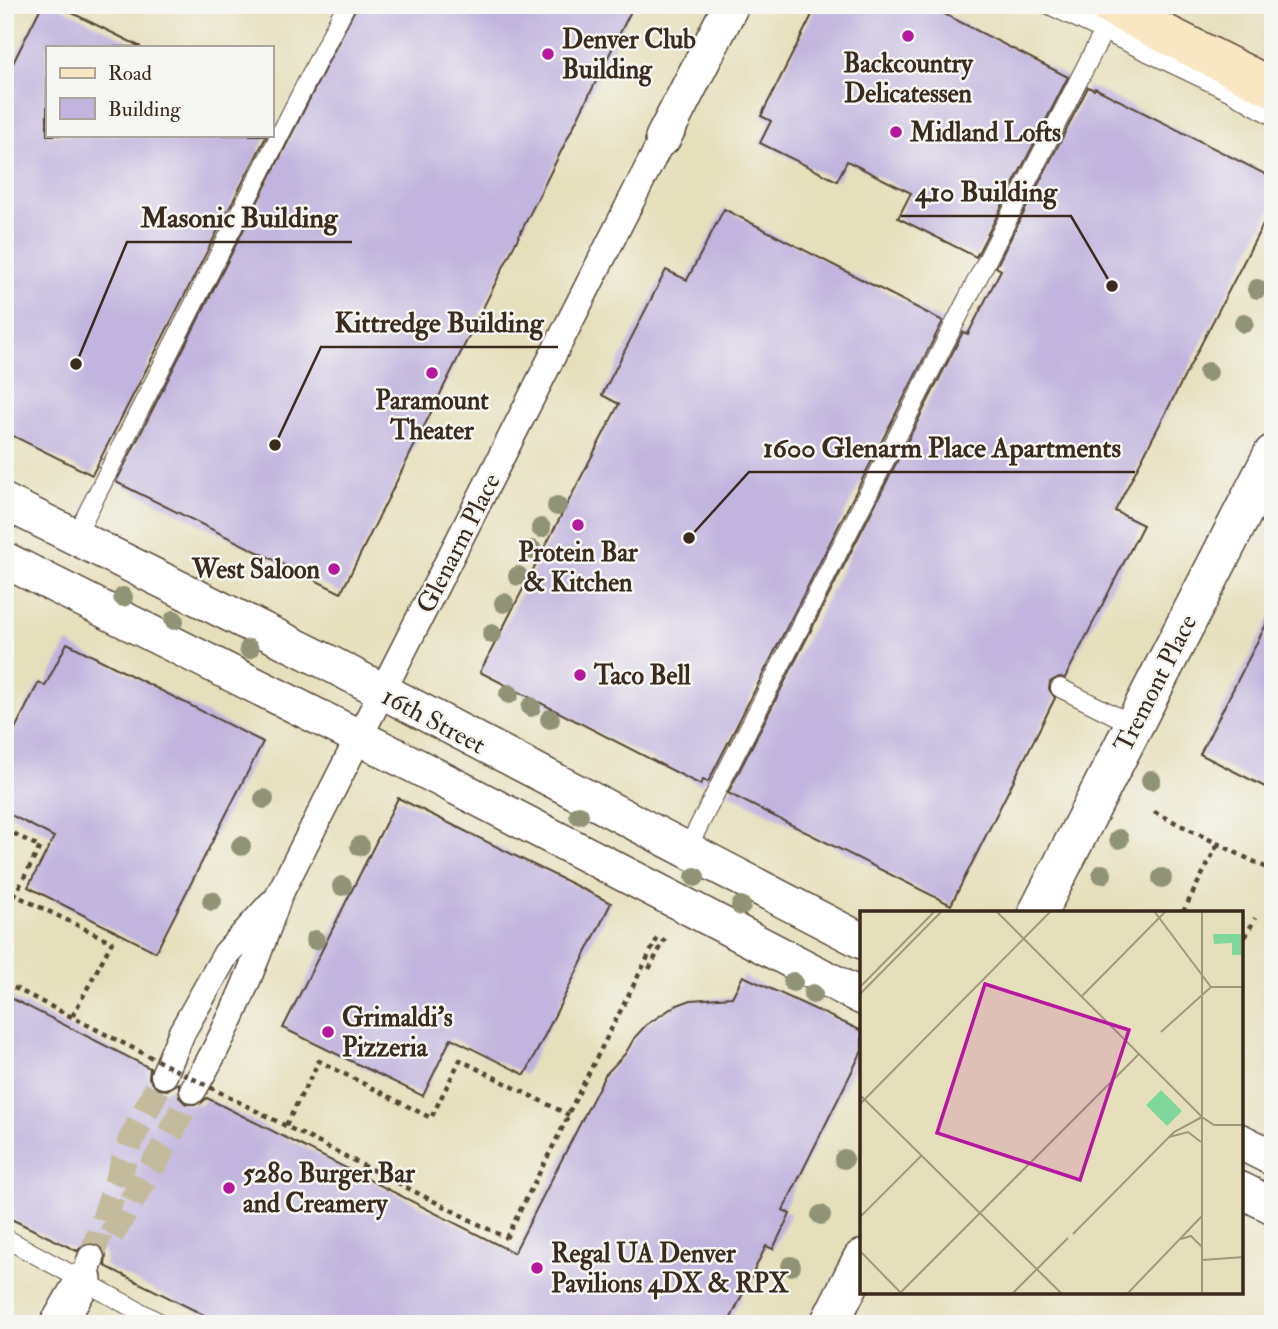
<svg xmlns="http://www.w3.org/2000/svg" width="1278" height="1329" viewBox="0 0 1278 1329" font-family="'IM FELL Double Pica',serif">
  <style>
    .building { fill: #c1b4de }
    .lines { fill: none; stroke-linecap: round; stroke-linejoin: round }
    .pedestrian-tunnel { stroke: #c4bb9c; stroke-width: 26; stroke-dasharray: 26 13; stroke-linecap: butt }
    .service-casing { stroke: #554536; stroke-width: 20 }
    .pedestrian-casing { stroke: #554536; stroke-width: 29 }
    .minor-casing { stroke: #554536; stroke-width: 38 }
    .tertiary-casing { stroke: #554536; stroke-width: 41 }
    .secondary-casing { stroke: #554536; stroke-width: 41 }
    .path { stroke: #554536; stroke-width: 4.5; stroke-dasharray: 5 5; stroke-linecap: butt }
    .service { stroke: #fff; stroke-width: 18 }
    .pedestrian { stroke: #fff; stroke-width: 26 }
    .minor { stroke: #fff; stroke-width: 35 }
    .tertiary { stroke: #fff; stroke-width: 38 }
    .secondary { stroke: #f9e7c3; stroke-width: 38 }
    .path-bridge { stroke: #554536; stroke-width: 4.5; stroke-dasharray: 5 5; stroke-linecap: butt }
    .tree { fill: #919376 }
    .poi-dot { fill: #b5179e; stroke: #f6f6f2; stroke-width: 2.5 }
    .labels { text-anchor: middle; stroke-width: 5; stroke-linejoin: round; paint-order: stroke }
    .poi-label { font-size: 26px; font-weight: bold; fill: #3b2a1e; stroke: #f6f6f2; text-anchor: start }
    .street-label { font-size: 26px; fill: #3b2a1e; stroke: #f6f6f2 }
    .inset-road { fill: none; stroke: #a2977c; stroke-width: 2 }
    .view { fill: #b5179e; fill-opacity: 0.15; stroke: #b5179e; stroke-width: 3.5 }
    .inset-edge { fill: none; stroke: #3b2a1e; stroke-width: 3.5 }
    .leader { fill: none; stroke: #3b2a1e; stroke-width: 2.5 }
    .callout-dot { fill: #3b2a1e; stroke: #f6f6f2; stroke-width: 2.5 }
    .callout-label { font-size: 28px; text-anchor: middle; font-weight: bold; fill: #3b2a1e; stroke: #f6f6f2; stroke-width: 5; stroke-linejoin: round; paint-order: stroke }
  </style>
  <rect width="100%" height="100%" fill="#f6f6f2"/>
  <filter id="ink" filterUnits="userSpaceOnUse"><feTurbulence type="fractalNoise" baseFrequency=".0143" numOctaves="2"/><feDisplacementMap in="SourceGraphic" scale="14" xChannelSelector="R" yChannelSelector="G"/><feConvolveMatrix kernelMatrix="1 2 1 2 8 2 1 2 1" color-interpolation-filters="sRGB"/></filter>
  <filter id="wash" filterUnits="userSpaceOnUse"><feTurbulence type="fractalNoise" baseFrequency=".00686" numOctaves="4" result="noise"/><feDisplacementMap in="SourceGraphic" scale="28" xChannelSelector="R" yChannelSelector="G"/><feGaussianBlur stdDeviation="1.57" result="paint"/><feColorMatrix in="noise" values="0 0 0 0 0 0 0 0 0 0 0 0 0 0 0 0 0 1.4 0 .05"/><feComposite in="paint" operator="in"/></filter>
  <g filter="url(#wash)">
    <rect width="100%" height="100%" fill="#e6dfbb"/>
    <g id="blocks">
      <path class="building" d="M42 5H56L141 47H47V135H267L92 475 5 432V79Z
        M357 5H634L341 593 116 482Z
        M817 5H927L1068 77 976 257 898 218 911 193 847 161 837 181 760 143 771 121 761 116Z
        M1088 87 1094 90 1095 88 1273 178V205L1115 511 1143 525 1065 678 1059 677 1050 682 1049 689 1055 698 951 905 728 793 963 332 968 334 1001 270 996 267Z
        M724 209 943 321 708 782 703 780 701 785 480 672 619 404 602 395 666 270 687 280Z
        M1273 611V791L1200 754Z
        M67 643 263 742 156 952 28 887 54 837 5 812V748L39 682 45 686Z
        M398 798 611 903 525 1075 451 1038 423 1096 283 1028Z
        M743 976 862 1031V1051L783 1210 790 1214 773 1249 766 1246 728 1324H222L105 1266 106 1254 97 1243H87L77 1251 5 1216V995L150 1068 149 1078 157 1089 167 1090 179 1083V1097L186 1104H200L207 1098 514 1253 605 1075 625 1054 635 1037 646 1025 675 1006 691 1000 732 997Z"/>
    </g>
  </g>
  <g filter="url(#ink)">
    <use href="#blocks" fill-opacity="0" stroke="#554536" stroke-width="2"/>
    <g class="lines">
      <path class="pedestrian-tunnel" d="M111 1235 160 1154 193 1090
        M91 1258 131 1140 164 1075"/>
      <defs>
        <path id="service" d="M1049 5 1233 93 1273 116
          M75 537 346 5
          M1060 688 1134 725
          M686 851 1117 5
          M5 1238 162 1324"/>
        <path id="pedestrian" d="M164 1075 182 1032 226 954 271 904
          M193 1090C230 1028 256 963 279 895L663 138
          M84 1279 91 1258"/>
        <path id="minor" d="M663 138 731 5
          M5 502 325 661 862 941
          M5 560 410 763 862 997
          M1241 1142 1273 1158
          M1241 1190 1273 1206
          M58 1324 84 1279"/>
        <path id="tertiary" d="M1038 912 1273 454
          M829 1324 862 1259"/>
        <path id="secondary" d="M1108 5 1273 88"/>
      </defs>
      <use href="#service" class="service-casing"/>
      <use href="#pedestrian" class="pedestrian-casing"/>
      <use href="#minor" class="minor-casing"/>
      <use href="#tertiary" class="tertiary-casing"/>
      <use href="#secondary" class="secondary-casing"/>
      <path class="path" d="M1154 812 1273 871
        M5 829 40 847 15 895 112 942 72 1017
        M1183 912 1218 844
        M1241 946 1255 918
        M649 969 665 939
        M569 1112 659 935
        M506 1238 569 1115"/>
      <use href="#service" class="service"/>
      <use href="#pedestrian" class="pedestrian"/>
      <use href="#minor" class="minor"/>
      <use href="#tertiary" class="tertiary"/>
      <use href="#secondary" class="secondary"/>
      <path class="path-bridge" d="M5 983 506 1238
        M286 1125 319 1061 431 1118 460 1060 569 1115"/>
    </g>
    <g class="tree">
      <circle cx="1257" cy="289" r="10"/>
      <circle cx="1244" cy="323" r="10"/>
      <circle cx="1208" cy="372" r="10"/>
      <circle cx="557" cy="506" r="10"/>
      <circle cx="541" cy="528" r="10"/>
      <circle cx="532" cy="550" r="10"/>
      <circle cx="518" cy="576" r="10"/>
      <circle cx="123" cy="597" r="10"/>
      <circle cx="504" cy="603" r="10"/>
      <circle cx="174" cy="620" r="10"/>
      <circle cx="492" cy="634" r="10"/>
      <circle cx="249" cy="649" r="10"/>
      <circle cx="509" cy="694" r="10"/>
      <circle cx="531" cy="707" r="10"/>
      <circle cx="550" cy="719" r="10"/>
      <circle cx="1151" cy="780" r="10"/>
      <circle cx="264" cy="799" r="10"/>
      <circle cx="579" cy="815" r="10"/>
      <circle cx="1119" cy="839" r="10"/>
      <circle cx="241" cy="846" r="10"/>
      <circle cx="360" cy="846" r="10"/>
      <circle cx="1102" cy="874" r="10"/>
      <circle cx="695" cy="877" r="10"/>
      <circle cx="1162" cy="878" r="10"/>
      <circle cx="342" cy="886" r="10"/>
      <circle cx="212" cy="901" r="10"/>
      <circle cx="741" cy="906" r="10"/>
      <circle cx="315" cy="940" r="10"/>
      <circle cx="793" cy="982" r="10"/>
      <circle cx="813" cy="994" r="10"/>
      <circle cx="844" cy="1159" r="10"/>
      <circle cx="821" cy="1215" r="10"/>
      <circle cx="791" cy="1266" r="10"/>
    </g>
  </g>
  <g class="poi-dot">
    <circle cx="908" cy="36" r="7"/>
    <circle cx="548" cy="54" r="7"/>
    <circle cx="896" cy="132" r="7"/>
    <circle cx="432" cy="373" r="7"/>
    <circle cx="578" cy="525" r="7"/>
    <circle cx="334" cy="569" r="7"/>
    <circle cx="580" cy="675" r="7"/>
    <circle cx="328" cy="1032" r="7"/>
    <circle cx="229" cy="1188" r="7"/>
    <circle cx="537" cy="1268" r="7"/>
  </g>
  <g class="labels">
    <g class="poi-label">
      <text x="562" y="48">Denver Club<tspan x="562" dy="30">Building</tspan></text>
      <text x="908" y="72" text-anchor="middle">Backcountry<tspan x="908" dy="30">Delicatessen</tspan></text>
      <text x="910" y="141">Midland Lofts</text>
      <text x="432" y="409" text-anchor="middle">Paramount<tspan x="432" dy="30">Theater</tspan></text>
      <text x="578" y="561" text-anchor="middle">Protein Bar<tspan x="578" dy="30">&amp; Kitchen</tspan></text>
      <text x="320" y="578" text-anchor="end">West Saloon</text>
      <text x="594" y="684">Taco Bell</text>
      <text x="342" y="1026">Grimaldi's<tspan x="342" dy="30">Pizzeria</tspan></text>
      <text x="243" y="1182">5280 Burger Bar<tspan x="243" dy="30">and Creamery</tspan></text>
      <text x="551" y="1262">Regal UA Denver<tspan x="551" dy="30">Pavilions 4DX &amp; RPX</tspan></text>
    </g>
    <g class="street-label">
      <text transform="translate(458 543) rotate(-63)" y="9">Glenarm Place</text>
      <text transform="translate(1155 683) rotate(-63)" y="9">Tremont Place</text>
      <text transform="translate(434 720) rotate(28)" y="9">16th Street</text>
    </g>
  </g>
  <g transform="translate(860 911)">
    <rect width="383" height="383" fill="#e6dfbb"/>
    <path d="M353 23H381V44H372V32L354 33ZM301 179 322 200 307 215 286 194Z" fill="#7fd79c"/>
    <path class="inset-road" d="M136 0 342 206 354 214H384M294 0 351 76H384M0 76 75 0M0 83 82 0M221 86 306 0M301 121 351 76M0 184 202 383M0 193 191 0M309 226 328 221 341 231M0 306 61 245M213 323 314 221 342 206M321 328 331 325 342 336M0 340 42 383M342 349 384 346M39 383 279 143M152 383 208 327M267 383 342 305M342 383V0"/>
    <path class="view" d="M125 73 269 119 220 269 77 222Z"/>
    <rect width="383" height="383" class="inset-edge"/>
  </g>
  <path class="leader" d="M1112 286L1071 216H901M76 364L127 242H352M275 445L321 347H558M689 538L749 472H1135"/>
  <g class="callout-dot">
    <circle cx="1112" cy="286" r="7"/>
    <circle cx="76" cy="364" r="7"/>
    <circle cx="275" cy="445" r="7"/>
    <circle cx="689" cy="538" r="7"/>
  </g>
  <g class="callout-label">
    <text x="986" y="201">410 Building</text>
    <text x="239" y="227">Masonic Building</text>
    <text x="439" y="332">Kittredge Building</text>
    <text x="942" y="457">1600 Glenarm Place Apartments</text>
  </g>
  <rect width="1278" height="1329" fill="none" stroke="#f6f6f2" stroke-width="28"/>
  <rect x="46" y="46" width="228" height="91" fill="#f6f6f2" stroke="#aba49d" stroke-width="2"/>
  <rect x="60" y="68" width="35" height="10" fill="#f9e7c3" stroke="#aba49d" stroke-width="2"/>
  <text x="108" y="80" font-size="21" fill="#3b2a1e">Road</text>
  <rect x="60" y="98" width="35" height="21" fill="#c1b4de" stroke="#aba49d" stroke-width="2"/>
  <text x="108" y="116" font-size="21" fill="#3b2a1e">Building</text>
</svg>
